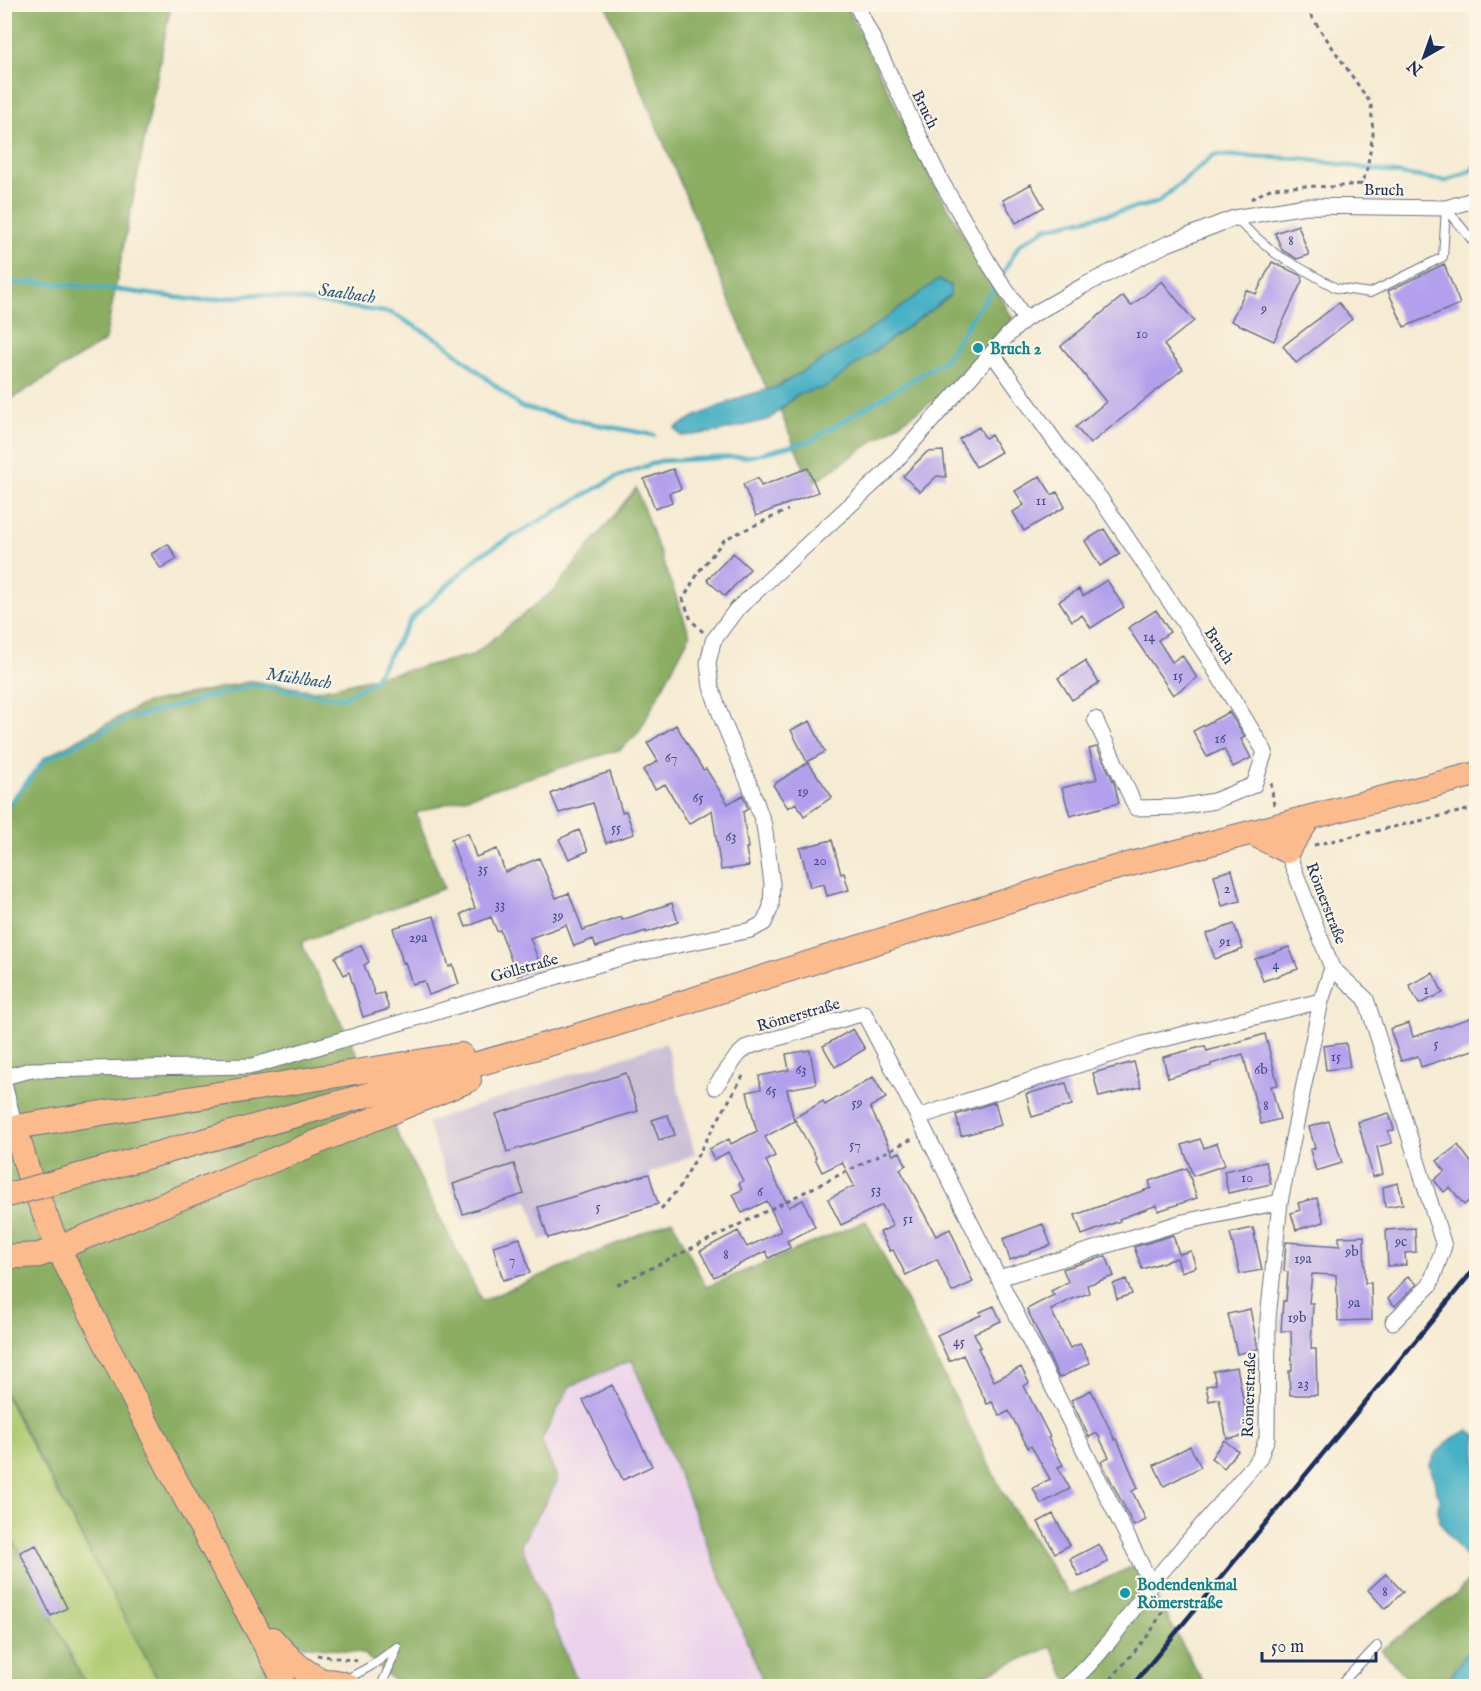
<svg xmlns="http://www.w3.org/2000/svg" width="1481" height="1691" viewBox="0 0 1481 1691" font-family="'IM FELL English',serif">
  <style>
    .built { fill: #ebd1eb }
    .industrial { fill: #cbbfd5 }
    .green { fill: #afca71; stroke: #657c68; stroke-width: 1.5 }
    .forest { fill: #8bae63; stroke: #536e60; stroke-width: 1.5 }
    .water { fill: #47b1c5; stroke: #317092; stroke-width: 1.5 }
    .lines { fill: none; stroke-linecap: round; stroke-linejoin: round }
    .stream { stroke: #47b1c5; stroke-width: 4.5 }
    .building { fill: #b3a0ec }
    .service-casing { stroke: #687187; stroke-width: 10 }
    .minor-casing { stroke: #687187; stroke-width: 17 }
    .primary-casing { stroke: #687187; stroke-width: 26 }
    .path { stroke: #687187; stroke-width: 3; stroke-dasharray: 4.5 4.5; stroke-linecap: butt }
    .service { stroke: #fff; stroke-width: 8 }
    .minor { stroke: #fff; stroke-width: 15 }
    .primary { stroke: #fbbb8c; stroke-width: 24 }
    .rail { stroke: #1b2f5e; stroke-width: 4.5 }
    .primary-bridge-casing { stroke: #687187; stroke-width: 26; stroke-linecap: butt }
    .primary-bridge { stroke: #fbbb8c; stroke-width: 24 }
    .culture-dot { fill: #0f9aa8; stroke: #fcf5e5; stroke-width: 2 }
    .labels { text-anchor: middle; stroke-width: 4.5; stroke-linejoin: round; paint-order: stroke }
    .number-label { font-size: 14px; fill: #414b82 }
    .street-label { font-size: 16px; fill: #1b2f5e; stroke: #fcf5e5 }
    .culture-label { font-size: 16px; font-weight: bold; fill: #0d838f; stroke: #fcf5e5; text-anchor: start }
    .water-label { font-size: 18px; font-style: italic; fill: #2a5c82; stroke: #fcf5e5 }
  </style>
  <rect width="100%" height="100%" fill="#fcf5e5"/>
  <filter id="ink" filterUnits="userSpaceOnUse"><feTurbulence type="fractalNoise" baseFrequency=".0167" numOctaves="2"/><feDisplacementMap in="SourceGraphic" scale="12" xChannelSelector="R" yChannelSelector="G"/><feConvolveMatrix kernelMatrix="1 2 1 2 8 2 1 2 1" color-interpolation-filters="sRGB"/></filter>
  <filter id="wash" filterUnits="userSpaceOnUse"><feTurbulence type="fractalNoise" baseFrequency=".008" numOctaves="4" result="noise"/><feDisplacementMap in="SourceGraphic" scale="24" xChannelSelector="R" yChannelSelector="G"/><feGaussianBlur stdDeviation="1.35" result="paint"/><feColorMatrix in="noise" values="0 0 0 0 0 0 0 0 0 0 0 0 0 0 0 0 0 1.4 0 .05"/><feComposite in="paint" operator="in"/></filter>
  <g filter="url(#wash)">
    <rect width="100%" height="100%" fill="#f6ebd3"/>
    <path class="built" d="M632 1360 765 1686H579L521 1545 558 1480 541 1441 570 1385Z"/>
    <path class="industrial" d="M666 1043 695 1154 649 1174 658 1204 541 1240 528 1200 463 1221 427 1122Z"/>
    <path class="green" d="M4 1393 161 1686H86L20 1552 5 1527Z"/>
    <path class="forest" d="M5 4 171 5 105 341 5 403Z
      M606 5H846L934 184 1013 319 940 396 811 484 780 411 797 395 826 387 950 296V285L938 280 854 342 776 387 767 390Z
      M636 488 690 635 639 732 621 749 416 813 444 888 301 943 482 1301 672 1220 706 1287 866 1221 1003 1493 1069 1595 1138 1564 1205 1686H1070L1051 1647 956 1686H765L632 1360 570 1386 541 1441 558 1480 521 1545 579 1686H400L363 1653 298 1644 255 1686H161L5 1393V812L44 758 143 704 253 681 316 691 473 655 555 589Z
      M4 1527 20 1552 86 1686H5Z
      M1468 1581 1476 1592V1639L1450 1678 1452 1686H1414L1381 1650 1458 1593Z"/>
    <path class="water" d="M938 280 950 285V295L826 387 796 395 770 419 718 432 681 436 675 428 694 417 744 396 777 387 854 341Z
      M1469 1430 1476 1435V1568L1472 1565 1439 1522 1438 1512 1439 1499 1430 1465 1435 1454 1453 1438Z
      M1476 1639V1686H1452L1450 1678Z"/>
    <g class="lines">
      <path class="stream" d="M1002 275 1019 245 1046 228 1157 203 1214 155 1306 159 1446 181 1472 170 1476 163
        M4 284 37 282 119 290 203 301 258 294 392 313 444 343 521 407 583 422 654 435
        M4 810 45 760 127 719 254 685 343 698 374 680 412 618 480 555 616 477 660 461 752 456 810 441 945 360 975 313 998 283"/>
    </g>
    <g id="blocks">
      <path class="building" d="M1031 184 1044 207 1016 223 1003 200Z
        M1298 225 1309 255 1297 259 1282 250 1275 233Z
        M1272 262 1302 276V281L1274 341 1231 321 1246 290 1256 294Z
        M1444 264 1460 304 1404 327 1388 291Z
        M1162 281 1194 321 1164 345 1183 369 1090 444 1076 427 1106 402 1061 346 1123 296 1131 306Z
        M1339 303 1352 319 1296 363 1283 346Z
        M979 427 985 438 991 435 1001 452 976 467 959 439Z
        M943 451 946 477 937 476 920 492 903 476 927 452Z
        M808 468 818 492 756 516 743 484 758 478 761 486Z
        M673 469 681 489 669 493 672 502 655 509 644 479Z
        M1040 476 1052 495 1057 492 1065 507 1024 531 1013 512 1024 505 1015 491Z
        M1104 529 1120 554 1100 566 1085 541Z
        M168 544 177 559 161 569 151 554Z
        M733 553 750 569 725 596 707 580Z
        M1107 580 1124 607 1091 628 1082 615 1072 621 1059 601 1079 589 1083 596Z
        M1156 610 1170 632 1158 640 1172 662 1182 655 1197 678 1173 695 1128 628Z
        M1085 661 1099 683 1072 700 1058 678Z
        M1229 712 1245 737 1241 739 1251 758 1233 767 1224 749 1207 757 1193 731Z
        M810 721 825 752 807 762 791 730Z
        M676 725 703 770 706 769 728 804 743 795 748 809 743 812 748 848H746L749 866 721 870 712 810 689 824 665 784 655 789 643 770 658 761 647 743Z
        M1097 747 1114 783 1119 803 1070 816 1062 788 1097 779 1089 749Z
        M808 762 832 797 804 816 796 803 788 808 773 785Z
        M610 772 622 812 626 811 634 834 606 843 593 803 559 813 551 794 577 782Z
        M579 830 588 851 569 859 559 839Z
        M468 833 476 857 497 849 505 872 539 858 556 898 569 893 583 930 621 917 622 920 672 903 678 922 646 933V931L596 947 593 939 574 946 566 925 530 938 541 967 517 976 500 930 497 931 491 917 466 927 461 914 475 908 451 839Z
        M832 840 841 874 844 873 849 890 827 896 824 884 810 887 800 848Z
        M1232 870 1240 901 1222 906 1214 875Z
        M434 916 449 967 453 965 459 984 429 995 424 981 412 984 405 962 403 963 393 928Z
        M1234 924 1243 949 1215 959 1206 934Z
        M361 945 369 962 364 965 375 995 384 993 389 1009 363 1017 349 972 344 975 335 957Z
        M1289 947 1298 969 1263 981 1255 959Z
        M1433 973 1443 993 1419 1004 1409 985Z
        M1476 1016V1049L1421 1067 1418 1056 1401 1061 1390 1029 1409 1023 1413 1037Z
        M853 1029 865 1049 835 1067 823 1046Z
        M1265 1034 1278 1085 1271 1086 1280 1119 1261 1124 1243 1054 1211 1064V1066L1168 1078 1163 1057 1205 1046 1207 1051Z
        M1346 1043 1350 1067 1326 1070 1323 1046Z
        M810 1050 816 1084 787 1089 794 1121 765 1137 775 1156 766 1161 789 1207 803 1200 815 1227 787 1241 790 1248 769 1258 766 1251 714 1277 700 1251 738 1231 747 1247 781 1231 767 1201 742 1213 733 1194 742 1190 739 1183 743 1181 728 1152 714 1160 709 1149 729 1139 731 1144 757 1131 755 1125 747 1092 761 1089 759 1076 789 1070 786 1054Z
        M1134 1062 1141 1087 1099 1097 1093 1073Z
        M626 1073 638 1111 507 1152 496 1114Z
        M873 1077 886 1098 870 1107 893 1155 900 1152 906 1165 900 1169 936 1236 950 1229 973 1282 952 1292 937 1259 906 1275 893 1250 890 1251 880 1232 893 1226 882 1205 841 1225 828 1199 854 1186 842 1162 822 1172 815 1158 816 1157 794 1118 823 1101 825 1105Z
        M1066 1083 1072 1105 1032 1117 1026 1094Z
        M995 1102 1001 1125 961 1136 956 1115Z
        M1389 1113 1394 1130 1388 1131 1392 1143 1377 1147 1383 1174 1373 1177 1358 1122Z
        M668 1115 675 1135 659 1140 652 1120Z
        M1329 1121 1342 1163 1316 1171 1310 1150 1315 1148 1309 1127Z
        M1200 1139 1204 1148 1217 1143 1225 1165 1193 1176 1182 1145Z
        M1458 1145 1476 1169V1195L1464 1205 1450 1187 1444 1192 1434 1180 1445 1171 1437 1161Z
        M1266 1162 1271 1184 1228 1193 1224 1171Z
        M514 1164 524 1194 463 1214 453 1184Z
        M1187 1168 1197 1198 1158 1211 1157 1205 1119 1219 1120 1221 1082 1235 1075 1215 1151 1188 1149 1181Z
        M649 1174 658 1204 548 1238 538 1207Z
        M1398 1183 1403 1204 1385 1207 1383 1187Z
        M1317 1198 1324 1222 1296 1230 1291 1213 1300 1210 1298 1203Z
        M1043 1224 1051 1245 1010 1260 1003 1239Z
        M1253 1228 1262 1270 1240 1274 1230 1233Z
        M1415 1228 1416 1252 1405 1253 1406 1265 1388 1266 1386 1230Z
        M1173 1235 1179 1254 1191 1251 1196 1267 1181 1272 1177 1258 1142 1269 1134 1247Z
        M1364 1236 1365 1283H1371L1372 1320 1338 1321 1336 1275 1312 1274 1309 1303H1313L1311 1349H1316L1317 1395H1290L1289 1371H1292L1291 1331H1281L1283 1301H1286L1288 1272 1284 1271 1286 1242 1340 1246 1339 1237Z
        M520 1238 530 1273 503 1280 493 1246Z
        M1106 1256 1114 1276 1087 1285 1089 1293 1070 1300 1051 1310 1070 1348 1080 1344 1090 1363 1059 1378 1027 1309 1054 1295 1051 1291 1068 1282 1063 1269Z
        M1408 1276 1417 1284 1395 1306 1388 1299Z
        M1126 1279 1132 1294 1117 1299 1113 1284Z
        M994 1306 1001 1321 974 1333 981 1347 978 1348 994 1381 1021 1367 1029 1383 1024 1386 1050 1437 1048 1438 1063 1465 1058 1467 1070 1489 1041 1504 1033 1488 1050 1479 1031 1446 1028 1448 1009 1411 1000 1416 992 1402 987 1404 963 1355 949 1361 937 1335 981 1315 980 1312Z
        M1250 1309 1258 1349 1237 1354 1228 1314Z
        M1237 1367 1250 1435 1227 1439 1219 1399 1209 1401 1206 1386 1216 1384 1213 1371Z
        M612 1385 652 1466 623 1480 583 1400Z
        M1091 1390 1115 1440 1117 1439 1138 1488 1132 1491 1146 1520 1134 1526 1101 1461 1109 1457 1097 1433 1089 1437 1071 1400Z
        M1224 1440 1238 1451 1224 1468 1211 1458Z
        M1190 1446 1201 1467 1164 1486 1154 1465Z
        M1053 1514 1070 1545 1055 1553 1038 1522Z
        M1099 1544 1108 1562 1079 1577 1070 1559Z
        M36 1545 67 1608 51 1616 20 1552Z
        M1386 1574 1403 1592 1385 1609 1368 1590Z"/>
    </g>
  </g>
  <g filter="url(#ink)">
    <use href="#blocks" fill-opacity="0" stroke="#687187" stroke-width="1.5"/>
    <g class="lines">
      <defs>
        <path id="service" d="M1446 208 1476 245
          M1234 218 1276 254 1336 288 1370 293 1443 257 1446 208
          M345 1680 371 1666 397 1647
          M381 1686 397 1649
          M1339 1686 1377 1646"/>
        <path id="minor" d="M856 4 941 181 991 267 1025 319
          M992 353 1059 447 1100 498 1206 655 1265 752 1254 785 1214 801 1179 807 1136 808 1095 719
          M1332 968 1366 999 1444 1246 1430 1285 1393 1322
          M4 1077 31 1070 253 1066 630 955 751 930 764 923 771 907 772 884 764 825 751 788 722 719 711 687 708 663 713 641 736 610 885 473 1008 335 1025 319 1083 286 1167 244 1234 218 1305 206 1446 208 1476 199
          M4 1084 15 1127
          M715 1087 738 1055 747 1047 864 1013 918 1117 1151 1584 1259 1459 1267 1438 1268 1319 1280 1202 1321 1001 1332 968 1287 851
          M918 1117 1143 1044 1321 1001
          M999 1278 1183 1222 1280 1202
          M1066 1686C1099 1660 1127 1618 1151 1584"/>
        <path id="primary" d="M1252 833 1287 851 1309 818
          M15 1127 28 1172 58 1248 168 1466 280 1672 283 1686
          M4 1130 15 1127 461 1055
          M64 1180 577 1036 1096 873 1476 774
          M4 1257 39 1255 58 1248 469 1080
          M272 1639C289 1658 300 1670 323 1681
          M310 1684C323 1680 335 1680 348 1686"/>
      </defs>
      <use href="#service" class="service-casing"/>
      <use href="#minor" class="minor-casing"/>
      <use href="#primary" class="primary-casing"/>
      <path class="path" d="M1360 184 1374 189 1389 191
        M1251 199 1272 188 1308 186 1330 187 1360 184 1366 174 1373 134 1371 104 1311 16 1307 4
        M703 632 691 620 683 599 700 570 725 539 788 510
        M1271 783 1274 806
        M1314 845 1476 808
        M661 1209 679 1188 743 1076
        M617 1285 914 1138
        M317 1655 358 1661
        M1105 1686 1150 1633 1162 1612 1157 1600"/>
      <use href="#service" class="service"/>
      <use href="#minor" class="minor"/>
      <use href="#primary" class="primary"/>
      <path class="rail" d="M1132 1686 1476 1267"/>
      <defs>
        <path id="primary-bridge" d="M4 1196 64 1180"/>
      </defs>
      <use href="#primary-bridge" class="primary-bridge-casing"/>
      <use href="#primary-bridge" class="primary-bridge"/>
    </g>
  </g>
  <g class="culture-dot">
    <circle cx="978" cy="348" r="6"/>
    <circle cx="1125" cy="1593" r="6"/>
  </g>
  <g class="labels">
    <g class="number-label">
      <text x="1291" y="245">8</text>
      <text x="1264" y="313">9</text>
      <text x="1142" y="338">10</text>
      <text x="1041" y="505">11</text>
      <text x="1149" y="641">14</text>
      <text x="1178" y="680">15</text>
      <text x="1220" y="743">16</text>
      <text x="671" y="762">67</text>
      <text x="803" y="796">19</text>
      <text x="698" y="802">65</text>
      <text x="616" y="832">55</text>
      <text x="731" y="841">63</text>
      <text x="820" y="865">20</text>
      <text x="483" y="873">35</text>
      <text x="1227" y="893">2</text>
      <text x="500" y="909">33</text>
      <text x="558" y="920">39</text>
      <text x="418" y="942">29a</text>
      <text x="1225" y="946">91</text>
      <text x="1276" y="969">4</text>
      <text x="1426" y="994">1</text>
      <text x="1436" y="1048">5</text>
      <text x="1336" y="1061">15</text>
      <text x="801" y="1074">63</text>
      <text x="1261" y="1074">6b</text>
      <text x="771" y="1095">65</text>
      <text x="857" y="1107">59</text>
      <text x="1266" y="1110">8</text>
      <text x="855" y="1149">57</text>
      <text x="1247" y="1182">10</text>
      <text x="876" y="1194">53</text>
      <text x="760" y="1196">6</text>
      <text x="598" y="1211">5</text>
      <text x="908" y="1223">51</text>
      <text x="1401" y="1246">9c</text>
      <text x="1352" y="1256">9b</text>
      <text x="726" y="1259">8</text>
      <text x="1303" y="1263">19a</text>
      <text x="512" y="1264">7</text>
      <text x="1354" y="1307">9a</text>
      <text x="1297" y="1322">19b</text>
      <text x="959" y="1346">45</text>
      <text x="1303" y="1388">23</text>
      <text x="1385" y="1596">8</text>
    </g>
    <g class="street-label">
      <text transform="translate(926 109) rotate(64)" y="6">Bruch</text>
      <text transform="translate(1384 189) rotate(1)" y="6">Bruch</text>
      <text transform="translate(1220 645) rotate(57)" y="6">Bruch</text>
      <text transform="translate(1327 903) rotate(69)" y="6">Römerstraße</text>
      <text transform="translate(524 967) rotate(-16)" y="6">Göllstraße</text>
      <text transform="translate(798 1014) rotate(-16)" y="6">Römerstraße</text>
      <text transform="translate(1248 1395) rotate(-88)" y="6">Römerstraße</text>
    </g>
    <g class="culture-label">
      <text x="990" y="354">Bruch 2</text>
      <text x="1137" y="1590">Bodendenkmal<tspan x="1137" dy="18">Römerstraße</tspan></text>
    </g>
    <g class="water-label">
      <text transform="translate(347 293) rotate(8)" y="6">Saalbach</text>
      <text transform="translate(299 678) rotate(8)" y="6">Mühlbach</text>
    </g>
  </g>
  <rect width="1481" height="1691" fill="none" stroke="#fcf5e5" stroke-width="24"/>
  <g transform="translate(1424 57) rotate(220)" stroke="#fcf5e5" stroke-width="4.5" paint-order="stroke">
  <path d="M0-4.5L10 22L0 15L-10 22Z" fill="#1b2f5e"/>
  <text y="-9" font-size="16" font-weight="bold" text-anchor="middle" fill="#1b2f5e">N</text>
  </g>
  <path d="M1262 1652v9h114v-9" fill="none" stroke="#1b2f5e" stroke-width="3"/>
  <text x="1271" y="1652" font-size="18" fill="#1b2f5e" stroke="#fcf5e5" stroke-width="4.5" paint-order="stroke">50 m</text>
</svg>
